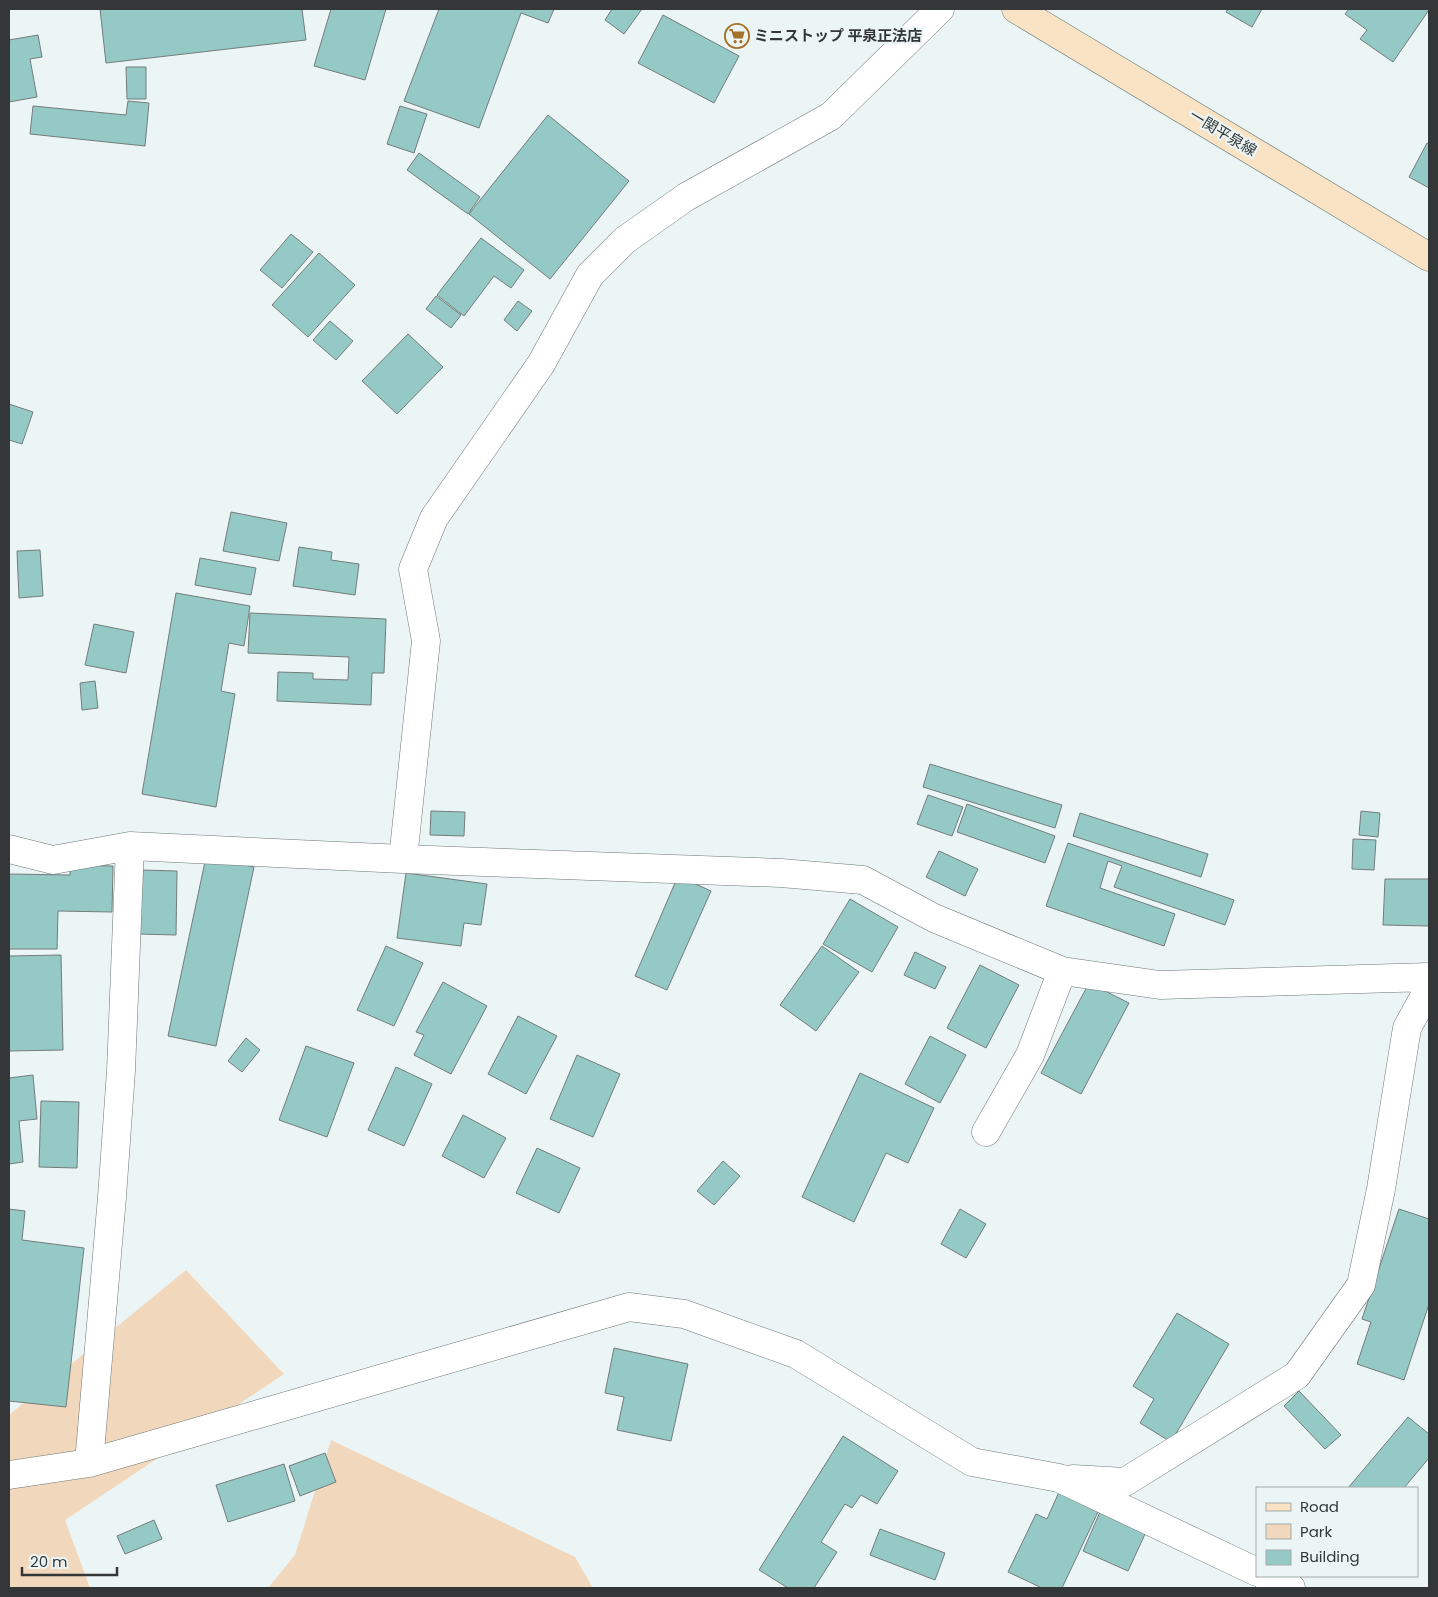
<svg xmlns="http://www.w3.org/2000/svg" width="1438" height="1597" viewBox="0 0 1438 1597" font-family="Poppins,'Noto Sans JP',sans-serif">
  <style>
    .green { fill: #f1d8bc }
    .building { fill: #94c9c6; stroke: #747c7b }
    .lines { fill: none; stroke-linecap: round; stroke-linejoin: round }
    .minor-casing { stroke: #6f7776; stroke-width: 29 }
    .secondary-casing { stroke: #6f7776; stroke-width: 29 }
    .minor { stroke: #fff; stroke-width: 28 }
    .secondary { stroke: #f9e3c4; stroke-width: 28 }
    .labels { text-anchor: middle; stroke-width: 4.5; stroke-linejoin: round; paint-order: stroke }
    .poi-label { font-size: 15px; font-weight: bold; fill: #343737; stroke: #ecf5f5; text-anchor: start }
    .street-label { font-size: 15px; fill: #343737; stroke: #ecf5f5 }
  </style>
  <rect width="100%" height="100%" fill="#ecf5f5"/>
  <path class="green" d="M186 1270 284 1374 65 1520 90 1588H9V1415Z
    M331 1440 575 1557 593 1588H268L295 1555Z"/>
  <path class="building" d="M100 9H302L306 40 106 63Z
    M331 9H386L365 80 314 66Z
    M439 9H554L548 23 521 13 479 128 404 101Z
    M612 9H642L624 34 605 20Z
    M1228 9H1262L1252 27 1226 12Z
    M1349 9H1429V10L1393 62 1360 39 1367 30 1345 14Z
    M663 15 739 56 714 103 638 63Z
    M38 35 42 57 30 59 37 97 9 102V40Z
    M126 67H146V99H127Z
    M128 101 149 103 145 146 30 134 33 106 126 115Z
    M400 106 427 114 414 153 387 144Z
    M548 115 629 181 550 279 469 214Z
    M1427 143 1429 144V188L1409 177Z
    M419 153 480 197 468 214 407 170Z
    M291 234 313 252 282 288 260 270Z
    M481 238 524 270 511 288 494 276 464 316 437 295Z
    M319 253 355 285 308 337 272 305Z
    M436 296 461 315 451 328 426 309Z
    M518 301 532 311 517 331 504 320Z
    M330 321 353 341 336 360 313 340Z
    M408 334 443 367 397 414 362 381Z
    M9 404 33 412 22 444 9 440Z
    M231 512 287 523 279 561 223 551Z
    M299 547 332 552 331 560 359 564 355 595 293 586Z
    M40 550 43 596 19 598 17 551Z
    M200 558 256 568 251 595 195 585Z
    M176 593 250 606 244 646 229 643 221 691 235 694 216 807 142 794Z
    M250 613 386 619 384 673H372L371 705 277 701 278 672 313 673V679L348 680 349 657 248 653Z
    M94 624 134 632 126 673 85 665Z
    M95 681 98 708 82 710 80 683Z
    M930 764 1062 805 1055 828 923 787Z
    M928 795 963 807 952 836 917 824Z
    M967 804 1055 836 1045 863 957 832Z
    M431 811 465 812 464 836 430 835Z
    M1361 811 1380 813 1378 837 1359 835Z
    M1080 813 1208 854 1201 877 1073 836Z
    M1353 839 1376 840 1374 870 1352 869Z
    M1068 843 1234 900 1225 925 1114 887 1122 866 1108 861 1100 888 1175 914 1164 946 1046 906Z
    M939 851 978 869 965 896 926 877Z
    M206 857 254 867 216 1046 168 1036Z
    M70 865 113 866 112 912 58 911 57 949H9V874L70 875Z
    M140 870 177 871 176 935 138 934Z
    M406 873 487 884 481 925 464 923 461 946 397 938Z
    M678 876 711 891 667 990 635 976Z
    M1385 879H1429V926L1383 925Z
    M850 899 898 927 872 972 823 944Z
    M386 946 423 963 394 1026 357 1010Z
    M822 946 859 972 816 1031 780 1005Z
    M915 952 946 967 935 989 904 975Z
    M61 955 63 1050 9 1051V956Z
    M980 965 1019 985 986 1048 947 1028Z
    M443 982 487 1006 451 1074 414 1055 424 1035 416 1032Z
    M1089 983 1129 1003 1081 1094 1041 1073Z
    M518 1016 557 1036 526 1094 488 1074Z
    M930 1036 966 1055 940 1103 905 1084Z
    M246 1038 260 1050 242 1072 228 1061Z
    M306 1046 354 1063 327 1137 279 1120Z
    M577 1055 620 1074 593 1137 550 1119Z
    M396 1067 432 1084 404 1146 368 1130Z
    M860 1073 934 1108 908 1163 886 1153 854 1222 802 1197Z
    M33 1075 37 1119 19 1121 23 1162 9 1164V1078Z
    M41 1101 79 1102 77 1168 39 1167Z
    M463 1115 506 1138 484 1178 442 1156Z
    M537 1148 580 1168 559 1213 516 1193Z
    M723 1161 740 1176 714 1205 697 1191Z
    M9 1209 25 1211 22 1240 84 1248 66 1407 9 1401Z
    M960 1209 986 1224 966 1258 941 1244Z
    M1399 1209 1429 1219V1304L1404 1380 1357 1364 1371 1322 1362 1319Z
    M1177 1313 1229 1344 1171 1442 1140 1423 1154 1399 1133 1386Z
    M614 1348 688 1364 671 1441 617 1430 624 1397 605 1393Z
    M1299 1391 1341 1435 1325 1449 1284 1406Z
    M1408 1417 1429 1434V1458L1404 1488H1348Z
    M843 1436 898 1471 877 1504 861 1495 852 1508 845 1504 821 1542 837 1552 814 1588H788L759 1570Z
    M325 1453 336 1482 300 1496 289 1466Z
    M284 1464 295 1501 228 1522 216 1485Z
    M1059 1492 1099 1510 1062 1588H1042L1008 1572 1036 1514 1047 1519Z
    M1100 1512 1146 1532 1128 1571 1083 1551Z
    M154 1520 162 1539 125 1554 117 1536Z
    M880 1529 945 1553 935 1580 870 1555Z"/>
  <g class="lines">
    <defs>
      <path id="minor" d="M9 849 53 860 130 846 403 859 781 873 863 880 934 918 1062 971 1160 985 1429 977
        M403 859 426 641 413 569 434 518 541 364 590 275 625 240 686 197 831 116 940 9
        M986 1132 1030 1055 1062 971
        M89 1463 112 1197 121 1071 130 846
        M9 1475 89 1463 629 1307 684 1314 796 1354 972 1462 1059 1478 1257 1572
        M1073 1479 1125 1482 1297 1375 1361 1285 1381 1189 1407 1028 1429 988
        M1265 1576 1291 1588"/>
      <path id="secondary" d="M1016 9 1429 257"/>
    </defs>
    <use href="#minor" class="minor-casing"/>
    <use href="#secondary" class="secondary-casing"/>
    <use href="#minor" class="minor"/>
    <use href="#secondary" class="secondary"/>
  </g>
  <defs>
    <symbol id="supermarket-ring" viewBox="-11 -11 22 22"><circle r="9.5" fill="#ecf5f5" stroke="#a57029" stroke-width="1.5"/><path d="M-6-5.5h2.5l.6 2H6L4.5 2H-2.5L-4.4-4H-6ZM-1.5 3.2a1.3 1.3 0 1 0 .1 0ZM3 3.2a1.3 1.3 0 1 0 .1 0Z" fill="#a57029"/></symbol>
  </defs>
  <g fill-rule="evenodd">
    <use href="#supermarket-ring" x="723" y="22" width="28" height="28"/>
  </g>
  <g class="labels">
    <g class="poi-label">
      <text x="754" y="41">ミニストップ 平泉正法店</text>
    </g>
    <g class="street-label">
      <text transform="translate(1223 133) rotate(31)" y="5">一関平泉線</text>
    </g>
  </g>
  <rect width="1438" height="1597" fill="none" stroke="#343737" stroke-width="20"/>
  <rect x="1256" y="1487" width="162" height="90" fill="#ecf5f5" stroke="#a2a9a9"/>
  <rect x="1266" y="1503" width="25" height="8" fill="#f9e3c4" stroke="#a2a9a9"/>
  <text x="1300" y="1512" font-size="15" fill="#343737">Road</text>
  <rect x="1266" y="1524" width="25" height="15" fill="#f1d8bc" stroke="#a2a9a9"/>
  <text x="1300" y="1537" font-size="15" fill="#343737">Park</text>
  <rect x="1266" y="1550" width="25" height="15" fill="#94c9c6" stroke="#a2a9a9"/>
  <text x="1300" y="1562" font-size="15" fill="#343737">Building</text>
  <path d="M22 1567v8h95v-8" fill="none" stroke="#343737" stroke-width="2.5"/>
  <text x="30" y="1567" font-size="15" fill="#343737" stroke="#ecf5f5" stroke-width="4" paint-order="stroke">20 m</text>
</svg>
